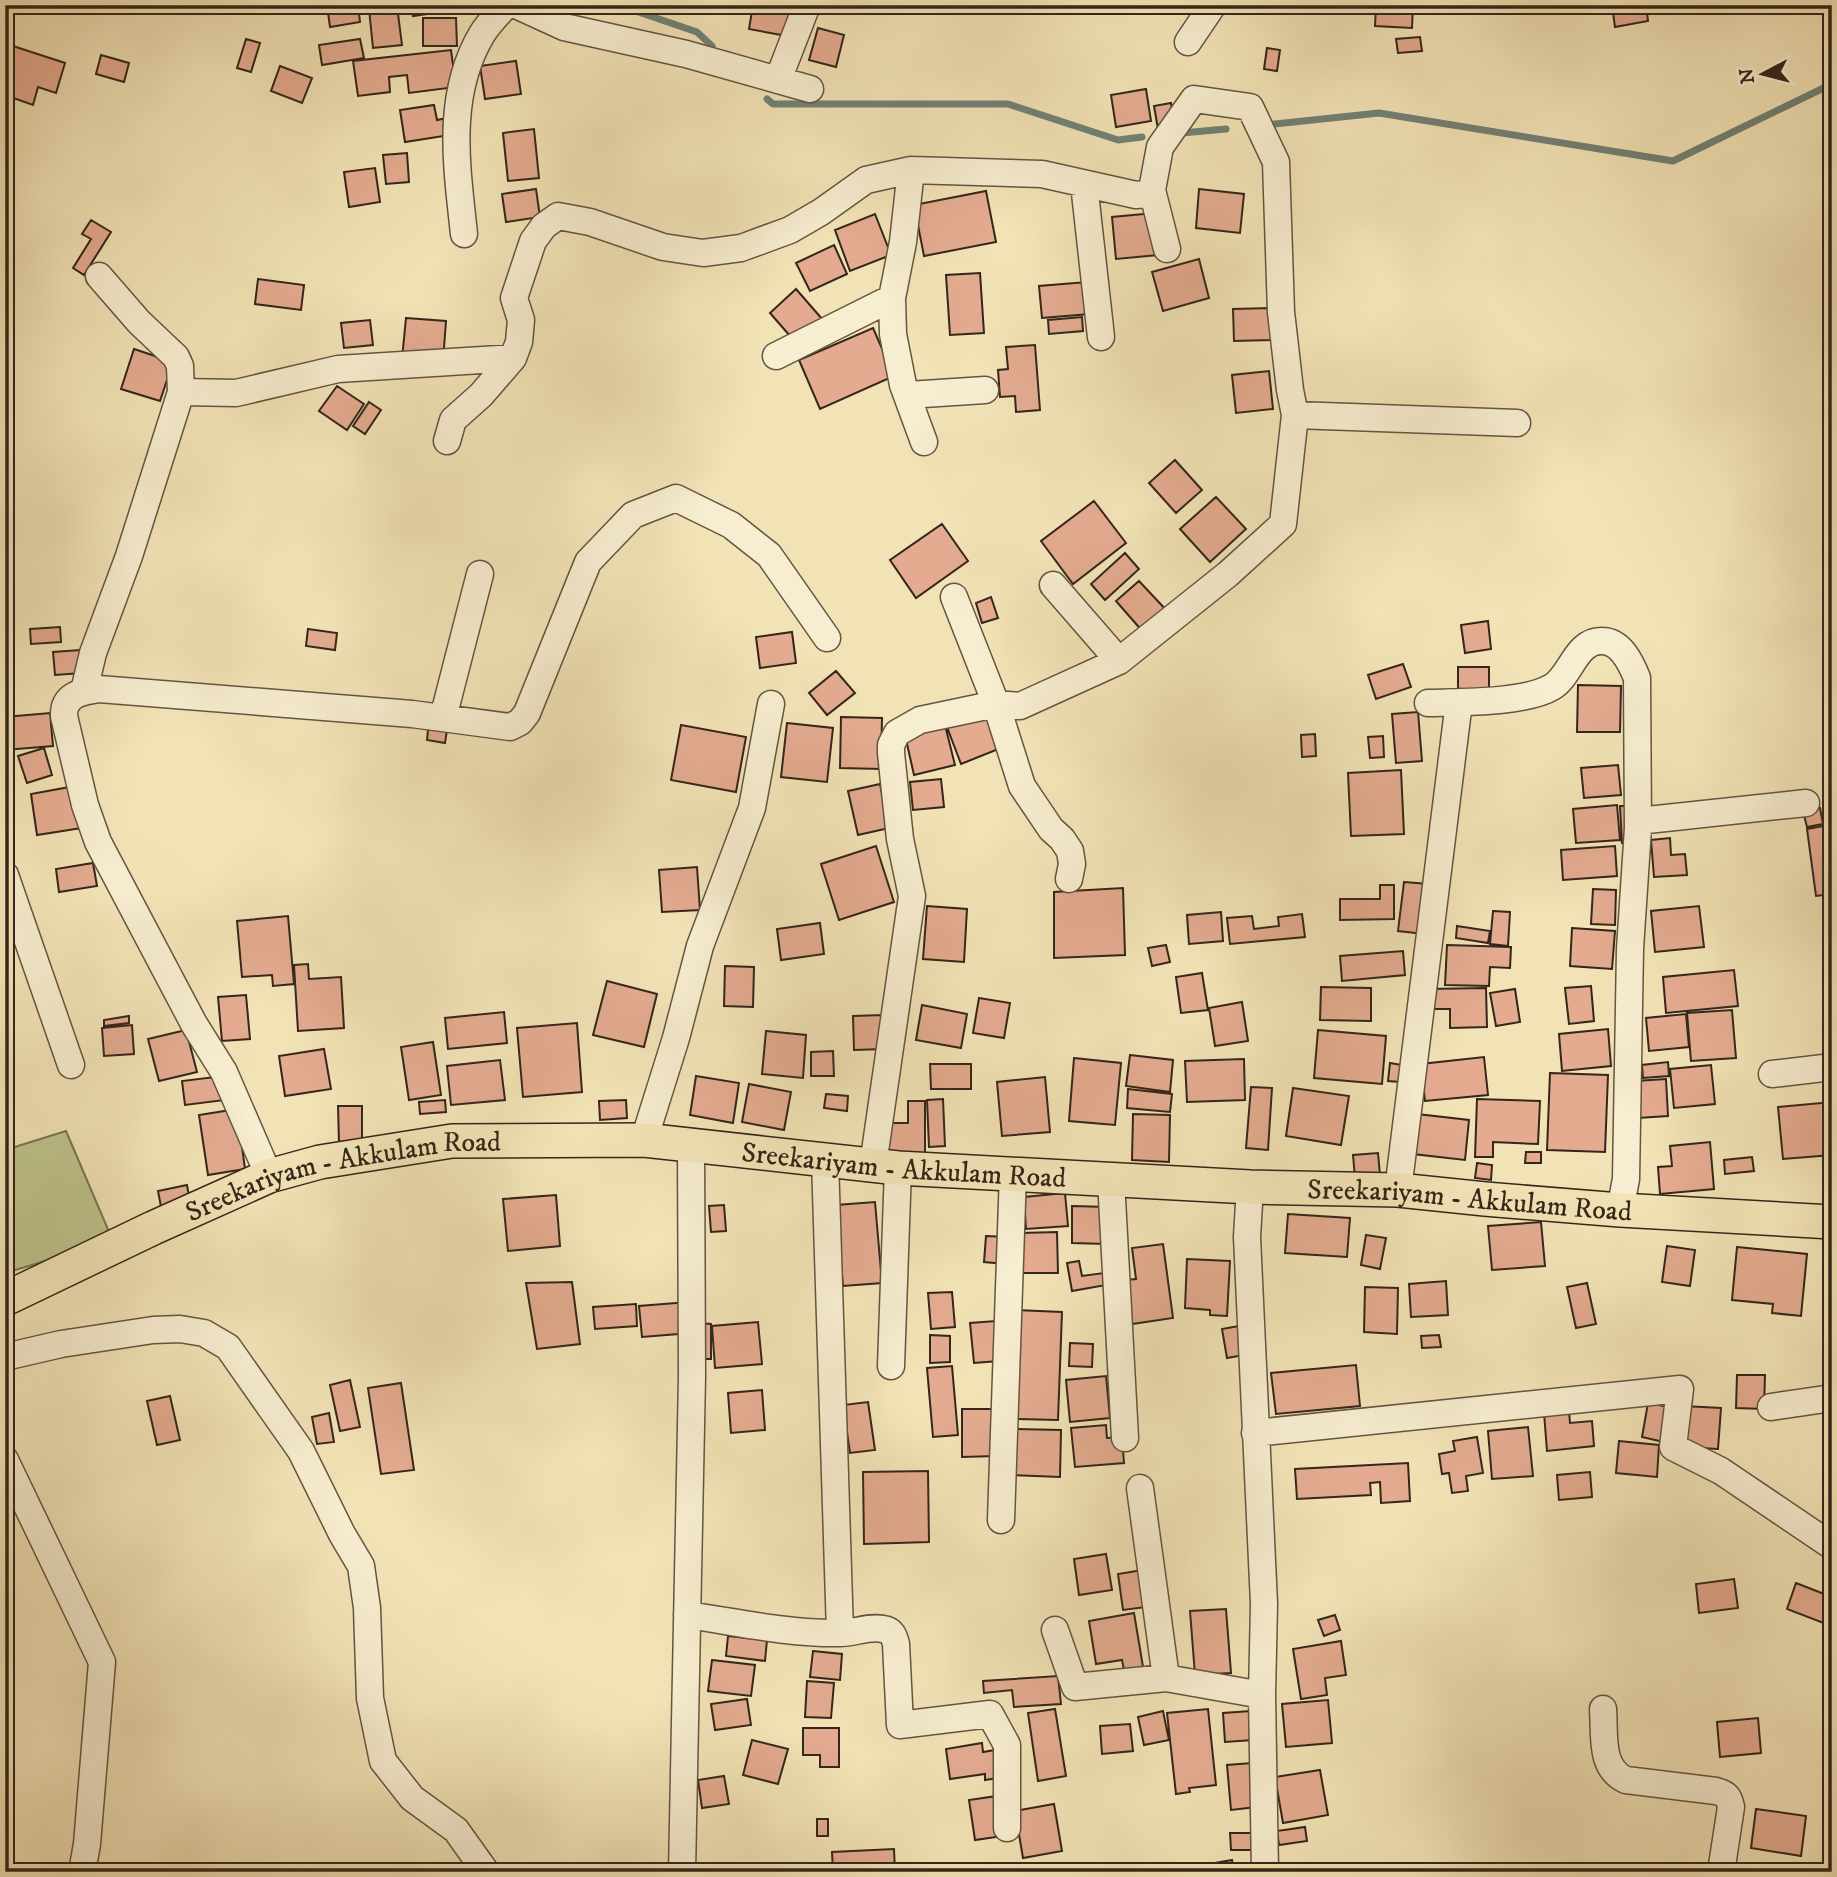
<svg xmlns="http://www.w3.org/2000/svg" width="1837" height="1877" viewBox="0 0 1837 1877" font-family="'IM FELL DW Pica',serif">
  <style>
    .green { fill: #bec38c; stroke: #787453; stroke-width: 2 }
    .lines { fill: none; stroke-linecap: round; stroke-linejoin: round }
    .stream { stroke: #728176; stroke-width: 7 }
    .building { fill: #e4ab90; stroke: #33261a; stroke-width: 2 }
    .minor-casing { stroke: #635541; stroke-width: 29 }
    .major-casing { stroke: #33261a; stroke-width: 36 }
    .minor { stroke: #f7edd0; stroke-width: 26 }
    .major { stroke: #f2e3b6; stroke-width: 33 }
    .labels { text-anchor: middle; stroke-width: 5; stroke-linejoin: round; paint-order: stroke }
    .street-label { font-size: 28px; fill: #33261a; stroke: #f7edd0 }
  </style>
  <rect width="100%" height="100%" fill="#f2e3b6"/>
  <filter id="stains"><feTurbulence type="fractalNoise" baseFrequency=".00286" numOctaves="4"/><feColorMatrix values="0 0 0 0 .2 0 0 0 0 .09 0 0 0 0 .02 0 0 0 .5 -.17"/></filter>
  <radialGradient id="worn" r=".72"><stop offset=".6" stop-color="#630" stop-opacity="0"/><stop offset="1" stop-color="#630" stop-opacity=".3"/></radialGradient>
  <path class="green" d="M66 1131 113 1241 5 1273V1150Z
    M13 1735 5 1813V1736Z"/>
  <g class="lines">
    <path class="stream" d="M618 5 697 32 712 46
      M767 99 773 104H1008L1118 140 1142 137
      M1266 125 1379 113 1673 161 1832 84
      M1182 133 1226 129"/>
  </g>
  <path class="building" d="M327 5H358L360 22 330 27Z
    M411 5H460L461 9 413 16Z
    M753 5H793L787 36 749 29Z
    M1376 5H1413L1412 28 1375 26Z
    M1612 5H1646L1648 21 1615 27Z
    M397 6 402 45 373 48 369 9Z
    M423 18H456L457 46H423Z
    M818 28 844 35 836 67 809 60Z
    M1420 37 1422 51 1398 53 1396 39Z
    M246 39 260 43 251 72 237 68Z
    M360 39 364 58 322 65 319 45Z
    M10 45 65 63 56 93 38 87 33 105 5 95V59Z
    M1267 48 1280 50 1277 71 1264 69Z
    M451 50 456 87 409 93 407 75 389 77 390 92 358 96 353 61Z
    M101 55 129 63 124 82 96 74Z
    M516 61 521 94 485 99 480 66Z
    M280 66 312 78 302 103 271 91Z
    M1146 89 1151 121 1116 127 1111 95Z
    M1171 103 1175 126 1158 129 1154 106Z
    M434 105 437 120 447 118 450 135 405 142 400 110Z
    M534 129 539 178 508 181 503 133Z
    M407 153 409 182 386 184 383 155Z
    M375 168 380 202 349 207 344 172Z
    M536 189 540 217 506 222 502 194Z
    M1199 189 1244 194 1240 233 1196 228Z
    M986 191 996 242 924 256 914 205Z
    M1154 213 1158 255 1116 259 1112 217Z
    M875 214 891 255 850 271 835 230Z
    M91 220 111 232 84 275 73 268 91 239 82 234Z
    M834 245 847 274 810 291 796 263Z
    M1199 259 1209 298 1163 311 1152 272Z
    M980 273 984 333 950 335 946 275Z
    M258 279 304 285 301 310 255 304Z
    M1087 282 1090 314 1042 318 1039 286Z
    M796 289 823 320 797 344 770 313Z
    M1271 308V340L1234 341 1233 309Z
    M1082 317 1083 331 1049 334 1048 320Z
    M406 318 446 321 443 361 402 359Z
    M370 320 373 345 344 348 341 323Z
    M873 328 894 376 820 409 799 360Z
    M1035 345 1040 410 1016 412 1015 396 1000 397 998 370 1008 369 1006 347Z
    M134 349 173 362 160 401 121 389Z
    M1269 371 1273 409 1236 413 1232 375Z
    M337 386 364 404 347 430 319 411Z
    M369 402 381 410 365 434 353 426Z
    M1175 460 1202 490 1176 513 1149 483Z
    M1216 497 1246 529 1210 562 1180 529Z
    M1094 501 1126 543 1073 584 1041 541Z
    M942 524 968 561 916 598 890 560Z
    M1125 553 1139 569 1105 600 1091 584Z
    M1139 581 1168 612 1144 633 1116 601Z
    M991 597 998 618 982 623 976 603Z
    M1488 621 1491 649 1465 653 1461 625Z
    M60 627 61 642 31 644 30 629Z
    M308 629 337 633 335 650 306 646Z
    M792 632 796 663 760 668 756 637Z
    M80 650 82 673 55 675 53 652Z
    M1403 664 1411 687 1376 699 1368 675Z
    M1458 667H1489V689H1458Z
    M836 671 855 693 827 715 809 693Z
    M1578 685 1621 686 1620 732H1577Z
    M991 709 1006 746 961 764 947 727Z
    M1418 712 1422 761 1396 763 1392 714Z
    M50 713 53 746 5 750V717Z
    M841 717 882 718 881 769 840 768Z
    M429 720 448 723 445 743 427 740Z
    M787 723 833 728 827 782 781 777Z
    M681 725 746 737 736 792 671 780Z
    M945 725 955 765 914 775 905 735Z
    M1315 734 1316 756 1302 757 1301 735Z
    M1383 736 1384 757 1370 758 1368 737Z
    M44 748 52 775 27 783 18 756Z
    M1618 765 1621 795 1584 798 1581 768Z
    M1401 770 1404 834 1351 836 1348 773Z
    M941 779 944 807 913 810 910 782Z
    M880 784 889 828 858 835 848 791Z
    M75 786 82 828 37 835 31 794Z
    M1617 805 1620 840 1576 843 1573 809Z
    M1620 806H1630L1633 842 1622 843Z
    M1820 808 1823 824 1807 827 1803 811Z
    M1832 816V894L1816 896 1807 829 1824 826 1823 817Z
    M1670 838 1671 855 1685 854 1687 875 1654 877 1651 840Z
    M876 846 894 902 839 920 821 864Z
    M1615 846 1617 876 1563 880 1561 850Z
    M93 863 97 886 59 892 56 869Z
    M697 867 700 910 662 912 659 870Z
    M1404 882 1429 884 1424 934 1398 931Z
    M1380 885H1394V919L1340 920V899H1380Z
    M1123 888 1125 955 1054 958V892Z
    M1593 889 1616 890 1615 925 1591 924Z
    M927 906 967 909 964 962 923 959Z
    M1699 906 1704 947 1655 952 1651 911Z
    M1493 911 1510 912 1508 946 1490 944Z
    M1221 912 1223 941 1189 944 1187 915Z
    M1302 914 1305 937 1230 944 1227 918 1252 916 1254 929 1279 926 1278 917Z
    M288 916 294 984 273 986 272 975 242 977 237 921Z
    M820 923 824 954 781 960 777 929Z
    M1457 926 1490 931 1488 943 1456 938Z
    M1572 928 1615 931 1612 969 1570 966Z
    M1166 945 1170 962 1152 966 1148 948Z
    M1447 945 1511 947 1510 968 1490 967 1489 986 1445 985Z
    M1403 951 1405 975 1342 981 1340 956Z
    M308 964 309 979 341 977 344 1028 298 1031 294 965Z
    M725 966 754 967 753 1007 724 1006Z
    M1734 970 1738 1006 1666 1013 1663 977Z
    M1202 973 1208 1010 1181 1013 1176 977Z
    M607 981 657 994 644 1047 593 1035Z
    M1591 986 1594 1021 1569 1024 1565 988Z
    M1321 987 1371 988V1021L1320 1020Z
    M1486 988 1487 1027 1450 1028V1009H1428L1427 989Z
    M1515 989 1520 1022 1496 1026 1490 993Z
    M246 995 250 1039 222 1041 218 997Z
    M979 998 1010 1003 1004 1038 973 1033Z
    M1242 1002 1248 1041 1215 1046 1209 1008Z
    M922 1005 967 1014 961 1048 916 1040Z
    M1732 1010 1736 1058 1691 1061 1687 1013Z
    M504 1012 507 1043 448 1049 445 1018Z
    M1686 1014 1689 1047 1649 1051 1646 1018Z
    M883 1015 884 1049 854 1050 853 1016Z
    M129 1016V1023L104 1026V1020Z
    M577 1023 582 1092 523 1097 517 1028Z
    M132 1025 134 1054 104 1056 102 1028Z
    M1608 1029 1611 1066 1562 1071 1559 1034Z
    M186 1030 197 1072 159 1081 148 1039Z
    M1318 1030 1386 1036 1382 1084 1314 1078Z
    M766 1031 806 1035 803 1078 762 1074Z
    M433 1042 441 1095 409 1100 401 1047Z
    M324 1049 331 1089 285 1096 279 1056Z
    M833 1051 834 1076H811V1052Z
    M1130 1055 1173 1060 1170 1092 1126 1086Z
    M1484 1057 1488 1095 1425 1101 1421 1064Z
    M1074 1058 1121 1063 1115 1125 1069 1121Z
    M1244 1059 1245 1100 1187 1102 1185 1061Z
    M500 1060 505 1100 451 1105 447 1066Z
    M1668 1062 1669 1076 1643 1078 1642 1065Z
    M1390 1063 1402 1065 1400 1082 1388 1081Z
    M930 1064H971V1089H931Z
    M1711 1065 1715 1104 1674 1108 1670 1069Z
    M1550 1073 1608 1075 1605 1152 1547 1150Z
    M223 1076 225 1100 185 1105 182 1081Z
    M696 1076 739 1083 733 1123 690 1115Z
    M1045 1077 1050 1132 1002 1136 997 1082Z
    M1666 1079 1668 1116 1638 1118 1635 1081Z
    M7 1081 14 1113 5 1115V1082Z
    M749 1084 791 1092 784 1130 742 1122Z
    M1251 1087 1272 1088 1268 1150 1246 1148Z
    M1293 1088 1349 1096 1341 1145 1286 1136Z
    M1128 1089 1172 1094 1170 1112 1127 1108Z
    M826 1094 848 1096 847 1111 824 1108Z
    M943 1099 945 1146 929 1147 927 1100Z
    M1477 1099 1540 1101 1538 1144 1493 1142V1157H1475Z
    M445 1100 446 1112 420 1114 419 1102Z
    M626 1100 627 1118 600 1120 599 1101Z
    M908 1101H925V1157L885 1156V1123H908Z
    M1832 1102V1155L1783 1159 1778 1107Z
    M338 1106H362V1141L339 1142Z
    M237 1109 245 1169 208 1175 199 1115Z
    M1133 1114 1170 1115 1169 1162 1132 1160Z
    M1417 1114 1469 1120 1465 1160 1413 1154Z
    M1710 1142 1714 1189 1660 1194 1658 1167 1672 1166 1670 1146Z
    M1526 1152H1541V1163H1525Z
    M1378 1153 1380 1175 1355 1178 1353 1155Z
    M1752 1157 1754 1171 1725 1174 1724 1160Z
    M1477 1163 1492 1165 1491 1180 1475 1178Z
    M187 1185 191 1207 162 1212 158 1191Z
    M1065 1193 1068 1226 1026 1229 1024 1197Z
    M556 1195 560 1246 508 1251 503 1199Z
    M875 1202 882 1283 843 1286 836 1205Z
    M724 1205 726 1231 711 1232 709 1206Z
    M1072 1206 1108 1207 1107 1244 1072 1243Z
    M1288 1214 1350 1218 1347 1257 1285 1253Z
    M1541 1222 1545 1266 1492 1270 1488 1226Z
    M1057 1232 1058 1273H1021V1233Z
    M1366 1235 1386 1238 1380 1269 1361 1265Z
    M986 1236 1008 1237 1005 1264 984 1262Z
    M1163 1244 1173 1318 1132 1324 1126 1280 1136 1279 1132 1248Z
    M1667 1246 1695 1250 1690 1286 1662 1282Z
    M1737 1247 1807 1254 1801 1316 1772 1313 1773 1304 1732 1300Z
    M1187 1259 1230 1261 1227 1316 1210 1315V1310L1185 1308Z
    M1079 1261 1082 1276 1104 1273 1106 1285 1072 1291 1067 1263Z
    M1446 1281 1448 1315 1411 1317 1409 1284Z
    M572 1282 580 1344 537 1349 526 1283Z
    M1587 1283 1596 1324 1576 1328 1567 1287Z
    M1365 1287 1398 1288 1397 1334 1364 1332Z
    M952 1292 955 1327 931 1329 928 1293Z
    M688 1302 691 1333 642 1337 639 1306Z
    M636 1304 637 1326 595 1329 593 1307Z
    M1016 1310 1062 1312 1058 1420 1013 1419Z
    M996 1321 999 1361 974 1363 970 1323Z
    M758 1322 762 1364 715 1368 712 1326Z
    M697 1323 711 1324V1359H697Z
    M1239 1326 1244 1355 1227 1358 1222 1329Z
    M930 1335 950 1336V1362L930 1363Z
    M1439 1335 1441 1347 1422 1348 1421 1336Z
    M1070 1343 1093 1344 1092 1367 1069 1366Z
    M1356 1365 1360 1406 1276 1414 1271 1373Z
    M952 1366 958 1435 933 1437 927 1368Z
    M1737 1375H1765L1764 1409 1736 1408Z
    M1106 1376 1110 1418 1070 1422 1066 1380Z
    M350 1380 360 1427 340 1431 330 1385Z
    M401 1383 414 1470 381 1474 368 1388Z
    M762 1390 765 1430 731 1433 728 1393Z
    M170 1396 180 1440 157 1445 147 1401Z
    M868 1402 875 1450 850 1453 843 1405Z
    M1648 1403 1674 1408 1668 1443 1642 1437Z
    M1683 1406 1721 1408 1718 1449 1681 1447Z
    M962 1409H996V1456L962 1457Z
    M1569 1411 1570 1423 1592 1421 1594 1446 1547 1451 1544 1413Z
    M329 1413 334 1442 317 1444 312 1417Z
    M1106 1425 1107 1438 1122 1437 1124 1463 1075 1467 1071 1428Z
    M1528 1427 1533 1476 1492 1479 1488 1431Z
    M1011 1429 1061 1430 1060 1477 1010 1475Z
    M1477 1437 1483 1473 1466 1476 1468 1491 1452 1493 1449 1473 1442 1474 1439 1454 1455 1451 1453 1441Z
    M1619 1441 1659 1445 1657 1477 1616 1473Z
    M1408 1463 1410 1501 1381 1503 1380 1482 1370 1483 1371 1495 1297 1499 1295 1469Z
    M928 1471 929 1542 864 1544 863 1472Z
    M1590 1472 1592 1497 1559 1500 1557 1475Z
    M1106 1554 1112 1590 1079 1595 1074 1559Z
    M1149 1569 1154 1606 1123 1610 1118 1574Z
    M1734 1579 1738 1608 1699 1613 1696 1584Z
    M1796 1583 1832 1597V1607L1826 1624 1787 1609Z
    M1226 1609 1231 1673 1195 1675 1190 1611Z
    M1134 1613 1143 1667 1124 1670 1122 1660 1096 1664 1089 1621Z
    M1335 1615 1340 1630 1324 1636 1318 1620Z
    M728 1636 767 1640 765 1661 726 1656Z
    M1341 1641 1346 1675 1325 1678 1327 1695 1301 1699 1293 1649Z
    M813 1651 842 1654 840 1680 810 1677Z
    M712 1660 755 1665 751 1696 708 1691Z
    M1058 1676 1061 1704 1014 1707 1012 1690 984 1693 983 1681Z
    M807 1681 834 1683 831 1718 805 1717Z
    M747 1699 751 1725 715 1730 711 1704Z
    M1328 1700 1332 1743 1286 1747 1282 1704Z
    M1055 1709 1066 1776 1038 1781 1028 1713Z
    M1208 1709 1216 1785 1189 1788 1190 1792 1176 1794 1167 1713Z
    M1163 1711 1169 1740 1144 1745 1138 1717Z
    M1251 1711 1253 1740 1225 1742 1223 1713Z
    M1758 1718 1761 1753 1720 1757 1717 1722Z
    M1130 1724 1133 1751 1102 1754 1100 1726Z
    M803 1728H839V1767H820V1755H803Z
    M752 1740 788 1749 778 1784 743 1775Z
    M982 1743 983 1752 995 1750 999 1778 985 1780V1774L950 1779 946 1749Z
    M1252 1763 1256 1807 1231 1810 1227 1765Z
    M1320 1770 1328 1815 1283 1823 1275 1777Z
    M724 1776 729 1804 702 1808 698 1780Z
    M997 1796 1003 1836 975 1840 969 1800Z
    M1054 1804 1062 1851 1023 1858 1015 1811Z
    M1756 1809 1806 1816 1801 1856 1751 1848Z
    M817 1819H828V1836H817Z
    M1305 1827 1307 1841 1279 1845 1277 1831Z
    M1230 1833H1254L1255 1850H1231Z
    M894 1849 895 1872H833L832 1852Z
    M1232 1860 1234 1872H1187L1186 1868Z
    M1325 1867V1872H1282V1871Z"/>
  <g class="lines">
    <defs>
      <path id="minor" d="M516 5 564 27 686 54 810 89
        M1188 42 1213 5
        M778 80 807 5
        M911 170 903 242 892 298 893 334 903 385 924 442
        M1084 184 1101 337
        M1152 190 1167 249
        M464 234C457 167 445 96 482 34 488 24 498 14 506 5
        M99 276 139 322 176 357 180 366 181 392
        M776 356 892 298
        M908 395 985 390
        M1295 415 1517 423
        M447 441 453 420 481 395 513 358 519 342 521 320 514 298 533 241 544 226 558 216 590 222 663 247 703 253 741 248 790 230 821 212 866 180 911 170 1042 174 1136 195 1146 194 1152 190 1160 147 1194 99 1250 107 1276 162 1281 312 1290 390 1295 415 1283 524 1228 574 1119 661 1020 706 996 704 920 720 897 733 891 745V753L900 839 912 896 873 1165
        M1053 585 1119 661
        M954 597 996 704 1022 786 1051 829 1062 839 1070 851 1072 864 1069 879
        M84 691 93 653 129 556 181 392 236 393 338 369 513 358
        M1428 703C1461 702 1525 703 1552 687 1571 676 1576 640 1602 641 1621 641 1631 663 1637 678L1638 828 1630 949 1626 1179 1620 1210
        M443 718 480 574
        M1638 821 1806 803
        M5 875 71 1065
        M1772 1074 1832 1067
        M644 1140 676 1038 700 946 752 808 771 704
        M825 1160 840 1633
        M269 1176 224 1072 194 1024 98 842 85 805 64 716C63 695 82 691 99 689L412 714 510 727 520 722 527 713 588 562 633 515 676 498 731 525 769 555 827 638
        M1111 1180 1125 1438
        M1250 1187 1247 1237 1264 1604 1262 1695 1265 1872
        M1398 1190 1459 702
        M5 1357 61 1344 153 1330 180 1329 204 1333 228 1347 301 1451 342 1534 361 1566 367 1608 370 1698 383 1761 412 1798 456 1830 486 1872
        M891 1366 898 1168
        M1771 1407 1832 1398
        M1255 1433 1680 1389 1673 1447 1721 1471 1832 1546
        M5 1460 102 1662 87 1844 82 1872
        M1140 1488 1166 1678
        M1001 1520 1013 1173
        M687 1615C737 1622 789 1634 840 1633 854 1633 869 1626 883 1629 892 1630 894 1636 896 1644L900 1725 990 1714 1007 1745V1828
        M1055 1630 1075 1687 1166 1678 1262 1695
        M1603 1709C1605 1734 1599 1768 1626 1780L1716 1791C1727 1794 1729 1797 1731 1807L1721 1872
        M682 1872 692 1376 691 1146"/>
      <g id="major">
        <path id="s1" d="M5 1299 153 1228 269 1176 320 1162 452 1141 644 1140 898 1168 1250 1187 1398 1190 1485 1199 1620 1210 1832 1222"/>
      </g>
    </defs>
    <use href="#minor" class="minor-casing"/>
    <use href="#major" class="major-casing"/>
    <use href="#minor" class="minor"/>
    <use href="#major" class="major"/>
  </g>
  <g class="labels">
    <g class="street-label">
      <text dy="10" stroke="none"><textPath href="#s1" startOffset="931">Sreekariyam - Akkulam Road</textPath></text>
      <text dy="10" stroke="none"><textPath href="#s1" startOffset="364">Sreekariyam - Akkulam Road</textPath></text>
      <text dy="10" stroke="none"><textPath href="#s1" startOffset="1498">Sreekariyam - Akkulam Road</textPath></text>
    </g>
  </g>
  <rect width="1837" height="1877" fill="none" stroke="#f2e3b6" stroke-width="28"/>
  <rect x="7" y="7" width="1823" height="1863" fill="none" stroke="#33261a" stroke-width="3.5"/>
  <rect x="14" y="14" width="1809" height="1849" fill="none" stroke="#33261a" stroke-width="2"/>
  <g transform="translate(1763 74) rotate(263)" stroke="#f7edd0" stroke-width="5" paint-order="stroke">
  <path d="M0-5L12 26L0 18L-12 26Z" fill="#33261a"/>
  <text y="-10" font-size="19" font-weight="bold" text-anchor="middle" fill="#33261a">N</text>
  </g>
  <rect width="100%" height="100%" filter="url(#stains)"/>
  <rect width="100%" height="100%" fill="url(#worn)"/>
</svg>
